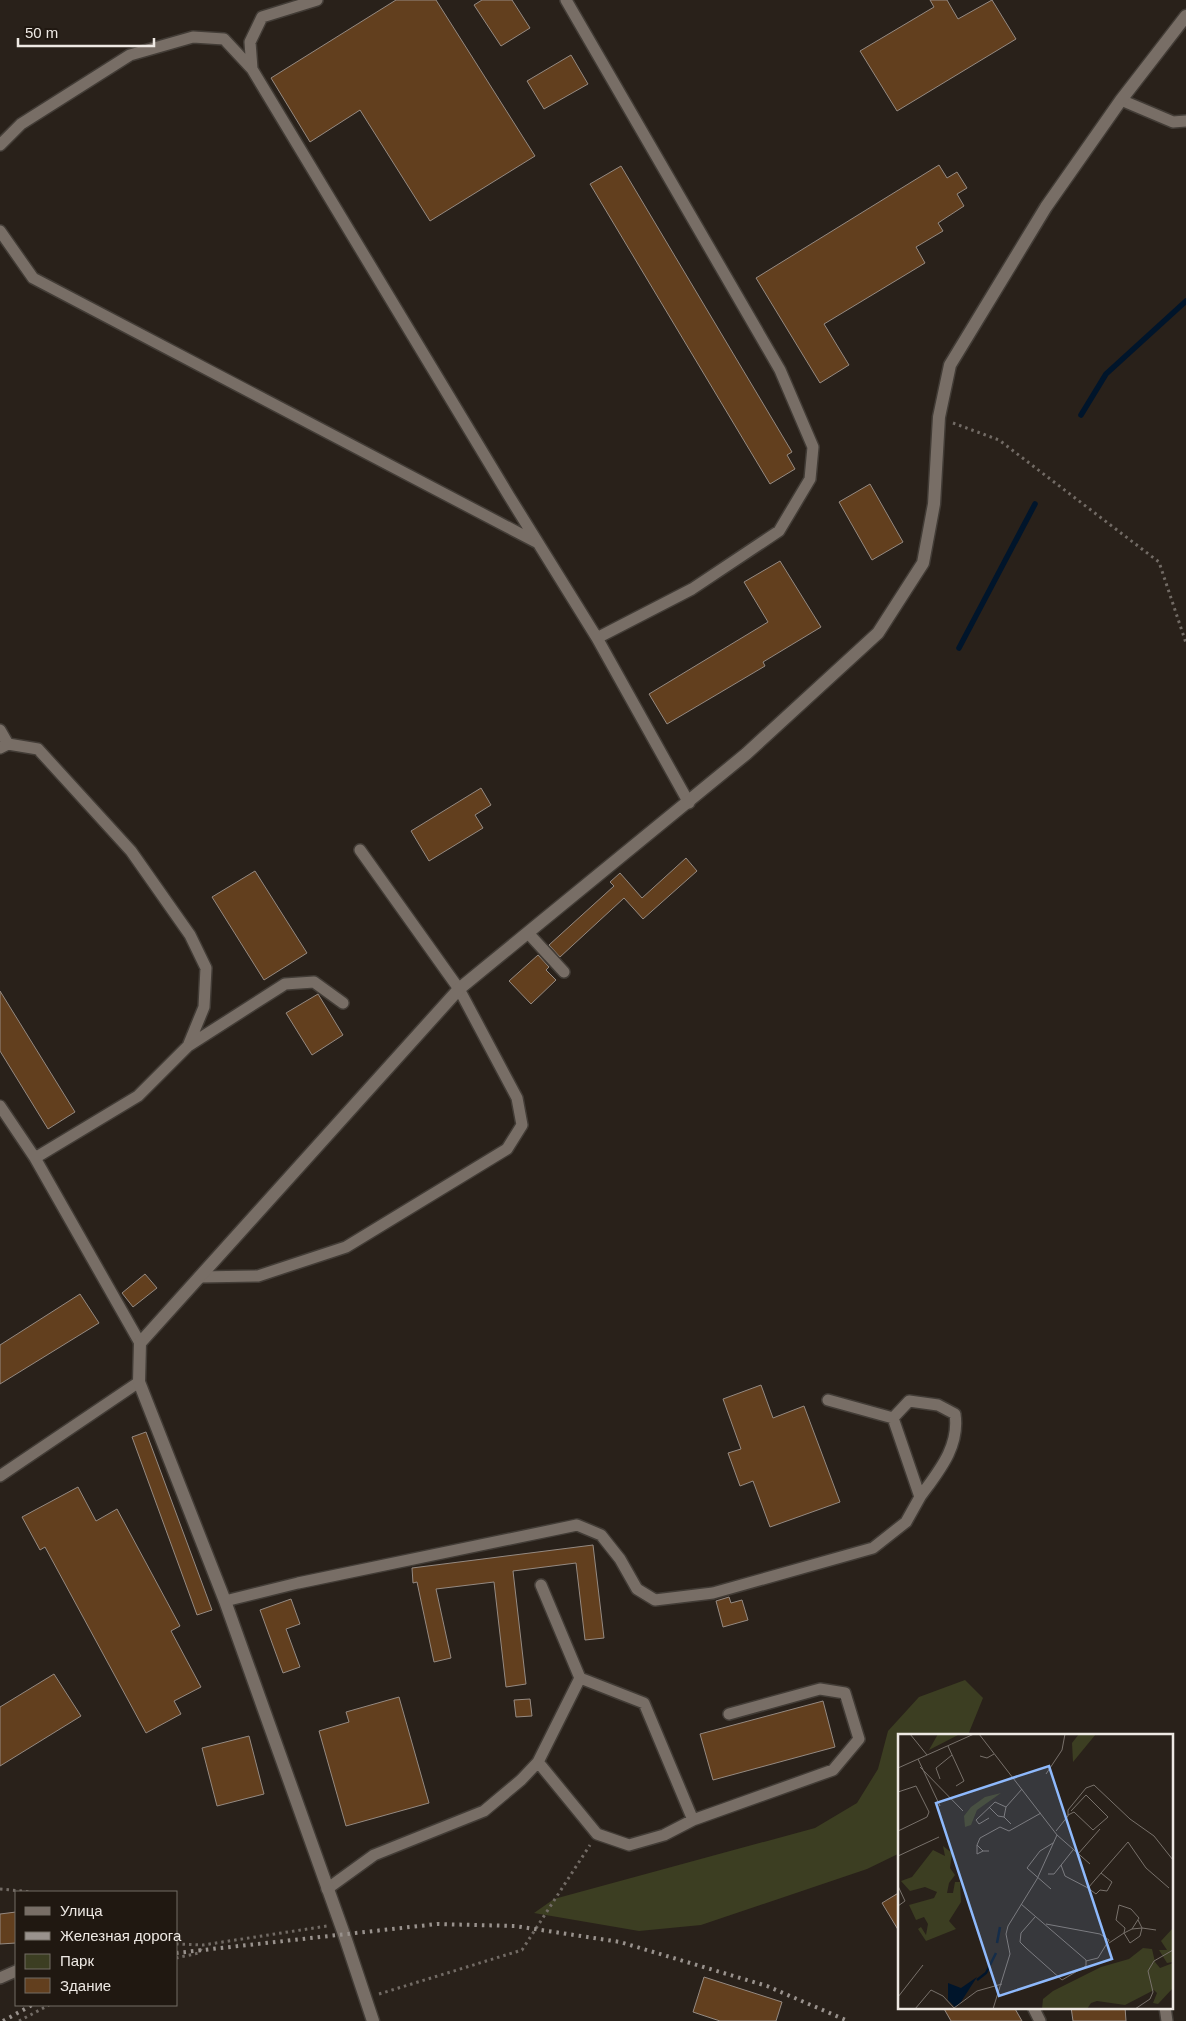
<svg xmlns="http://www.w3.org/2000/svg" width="1186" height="2021" viewBox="0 0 1186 2021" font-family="Helvetica,sans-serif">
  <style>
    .green { fill: #3c3e22 }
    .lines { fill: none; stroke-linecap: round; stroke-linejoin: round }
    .stream { stroke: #00152b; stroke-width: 5.5 }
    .building { fill: #623f1e; stroke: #958a82 }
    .service-casing { stroke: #423c36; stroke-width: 14 }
    .minor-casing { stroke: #423c36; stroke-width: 15 }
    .path { stroke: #726b65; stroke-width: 3; stroke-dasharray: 2.5 4; stroke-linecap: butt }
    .service { stroke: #786e66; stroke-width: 11 }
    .minor { stroke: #786e66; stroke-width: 12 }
    .rail { stroke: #99928d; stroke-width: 4; stroke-dasharray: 2.5 5; stroke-linecap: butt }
    .inset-river { fill: none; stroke: #00152b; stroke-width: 2.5 }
    .inset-road { fill: none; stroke: #78716b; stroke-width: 1 }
    .view { fill: #8eb9fc; fill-opacity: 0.15; stroke: #8eb9fc; stroke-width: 2.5 }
    .inset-edge { fill: none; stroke: #eee9e4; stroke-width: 2.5 }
  </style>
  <rect width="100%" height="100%" fill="#29211a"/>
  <path class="green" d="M965 1680 983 1698 968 1735H900V1853L867 1869 701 1925 639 1931 534 1913 554 1899 815 1828 857 1803 878 1769 888 1731 919 1697Z"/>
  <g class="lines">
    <path class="stream" d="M1081 415 1106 374 1186 301
      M959 648 1035 504"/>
  </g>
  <path class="building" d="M396 0H436L535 156 430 221 360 110 310 142 271 78Z
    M482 0H512L530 28 501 46 474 5Z
    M930 0H947L958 19 992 0 1016 39 897 111 860 51 934 7Z
    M571 55 588 84 544 109 527 81Z
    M939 165 947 178 957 172 967 188 957 194 964 206 938 223 943 231 916 247 925 263 824 324 849 365 820 383 756 278Z
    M621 166 792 452 787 455 795 469 770 484 590 184Z
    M870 484 903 542 872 560 839 502Z
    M780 561 821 627 763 662 765 666 667 724 649 694 768 622 744 582Z
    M481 788 491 805 475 815 483 828 429 861 411 831Z
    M686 858 697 871 643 919 624 898 560 957 549 945 614 886 610 882 620 873 642 898Z
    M255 871 307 953 264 980 212 897Z
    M538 955 549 967 546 970 556 980 531 1004 509 981Z
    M0 991 75 1112 48 1129 0 1051Z
    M318 994 343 1035 312 1055 286 1013Z
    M145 1274 157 1288 133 1307 122 1293Z
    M80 1294 99 1323 0 1384V1345Z
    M761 1385 773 1418 804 1406 840 1502 770 1527 753 1481 740 1486 728 1453 741 1449 723 1399Z
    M146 1432 212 1610 197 1615 132 1437Z
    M78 1487 96 1521 117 1509 180 1626 171 1631 201 1687 174 1701 181 1714 146 1733 45 1547 40 1550 22 1517Z
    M593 1545 604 1638 585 1640 576 1563 513 1571 526 1684 506 1687 494 1582 436 1589 451 1658 434 1662 417 1582 413 1583 412 1568Z
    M729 1597 731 1603 742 1600 748 1620 723 1627 716 1601Z
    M291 1599 300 1624 286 1629 300 1667 283 1673 260 1610Z
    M54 1674 81 1716 0 1766V1707Z
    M399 1697 429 1803 346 1826 319 1731 349 1722 346 1712Z
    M530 1699 532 1716 516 1717 514 1700Z
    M823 1701 835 1747 713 1780 700 1734Z
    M249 1736 264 1794 217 1806 202 1748Z
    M900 1892V1933L882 1903Z
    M16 1912V1943L0 1944V1914Z
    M704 1977 782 2002 776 2021H720L693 2012Z
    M943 2007H1014L1022 2021H951Z
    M1071 2007H1125L1126 2021H1073Z"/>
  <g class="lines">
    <defs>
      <path id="service" d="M317 0 262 17 250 42 252 69 509 496 597 638 689 803
        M566 0 780 370 813 447 810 479 779 531 692 589 597 638
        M1121 100 1173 122 1186 121
        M0 145 21 124 130 55 193 37 224 39 252 69
        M0 231 33 278 536 542
        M0 730 8 744
        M0 748 8 744 38 749 131 851 190 935 206 968 204 1007 188 1046
        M528 933 564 972
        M0 1106 35 1158 140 1343
        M35 1158 138 1096 188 1046 285 984 314 982 343 1003
        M199 1277 258 1276 346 1247 507 1149 522 1125 517 1098 459 989 360 850
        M893 1418 909 1401 938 1405 955 1414C960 1447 938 1472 920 1497
        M0 1476 139 1382
        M225 1601 298 1583 577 1525 601 1535 620 1559 637 1589 655 1600 713 1593 873 1548 906 1522 920 1497 893 1418 828 1400
        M580 1678 644 1703 693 1820
        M538 1762 597 1834 629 1845 664 1835 693 1820 833 1770 859 1739 845 1693 820 1689 729 1714
        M327 1889 374 1855 484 1811 521 1780 538 1762 580 1678 541 1585
        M0 1978 16 1971
        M1033 2007 1040 2021
        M1165 2007 1167 2021"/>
      <path id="minor" d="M373 2021 344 1934 225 1601 139 1382 140 1343 459 989 746 754 878 633 923 563 934 504 939 417 950 365 1046 207 1121 100 1186 16"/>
    </defs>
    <use href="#service" class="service-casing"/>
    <use href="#minor" class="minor-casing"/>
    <path class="path" d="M953 423 999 440 1159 562 1186 643
      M0 1889 32 1892
      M176 1944 203 1945 327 1926
      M176 1958 199 1953 203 1945
      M379 1994 522 1950 590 1845
      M19 2021 49 2005"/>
    <use href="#service" class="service"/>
    <use href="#minor" class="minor"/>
    <path class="rail" d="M176 1953 437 1924 515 1926 620 1942 767 1986 848 2021
      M3 2021 32 2005"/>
  </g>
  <g transform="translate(898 1734)">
    <rect width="275" height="275" fill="#29211a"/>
    <path d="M40 0H59L60 1 31 16ZM181 0H198L175 28 174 9ZM103 59 79 76 73 91 67 93 66 82 73 73 87 63ZM45 112 54 119 52 134 57 141 51 149 49 159H55L57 148H62L63 168 51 187 58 195 28 207 20 195 23 193 28 201 30 190 26 183 18 186 11 171 36 164 39 158 27 153 12 157 3 147 14 143 35 116 47 122ZM275 194V228L269 229 261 216H269L263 207ZM245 214 254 215 257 228 262 234 275 229V254L260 270 255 269 259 259 256 256 227 271 199 267 193 269 189 275H144L145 265 155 257 203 233 231 225Z" fill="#3c3e22"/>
    <path d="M79 243 61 271 57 273 50 266V249L63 254Z" fill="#00152b"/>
    <path class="inset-river" d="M99 209 102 193M79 246 88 239 98 219"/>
    <path class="inset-road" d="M12 0 29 21M81 0 159 101 139 145 110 192 108 200 112 220 95 275M50 12 66 47 58 52M82 22 89 24 96 20M20 25 42 72M22 33 65 77M0 34 76 0M148 40 164 16 167 0M42 45 38 34 54 21M0 58 18 52 31 78 29 83 0 97M91 73 100 82 106 83M170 81 176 78 195 96 210 83 188 61 173 77M91 84 81 90 78 86 97 68 108 73M113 90 106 83 108 73 124 55M158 97 170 82V76L188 54 196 51 232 85 256 102 275 126M159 101 192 130M79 111V120L85 117M91 117H85L79 111 82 104 102 93 111 97 143 79M180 120 202 95M0 122 41 103M163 131 167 142 190 154 230 108 248 134 271 154M150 140H156L175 116M0 152 7 167 0 172M190 154 198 160 202 156 209 157 214 148 203 139M153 155 129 134 142 117 155 109M123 170 188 226V232L164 246 128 214 122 208 123 199 137 183M148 190 202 200 211 206 200 224 188 227M234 195 244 194 240 186M211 209 226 199 227 194 218 186 221 171 233 175 241 184 234 195 226 199 232 209 242 202 244 194 258 196M0 263 25 231M17 275 33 256 45 262 56 274 79 257 104 250M237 275 252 265 255 258 250 237 256 227 275 216"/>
    <path class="view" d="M151 32 214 225 101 262 38 69Z"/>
    <rect width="275" height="275" class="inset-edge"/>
  </g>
  <rect x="15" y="1891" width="162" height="115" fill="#201811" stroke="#726c65"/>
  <rect x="25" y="1907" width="25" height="8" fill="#786e66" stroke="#726c65"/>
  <text x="60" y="1916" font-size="15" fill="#eee9e4">Улица</text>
  <rect x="25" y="1932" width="25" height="8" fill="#99928d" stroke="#726c65"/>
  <text x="60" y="1941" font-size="15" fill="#eee9e4">Железная дорога</text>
  <rect x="25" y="1954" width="25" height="15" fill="#3c3e22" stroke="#726c65"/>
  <text x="60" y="1966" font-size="15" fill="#eee9e4">Парк</text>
  <rect x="25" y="1978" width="25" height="15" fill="#623f1e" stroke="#726c65"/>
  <text x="60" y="1991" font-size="15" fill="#eee9e4">Здание</text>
  <path d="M18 38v8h136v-8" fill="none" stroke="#eee9e4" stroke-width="2.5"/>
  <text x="25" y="38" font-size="15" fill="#eee9e4" stroke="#201811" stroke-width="4" paint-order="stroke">50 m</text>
</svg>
